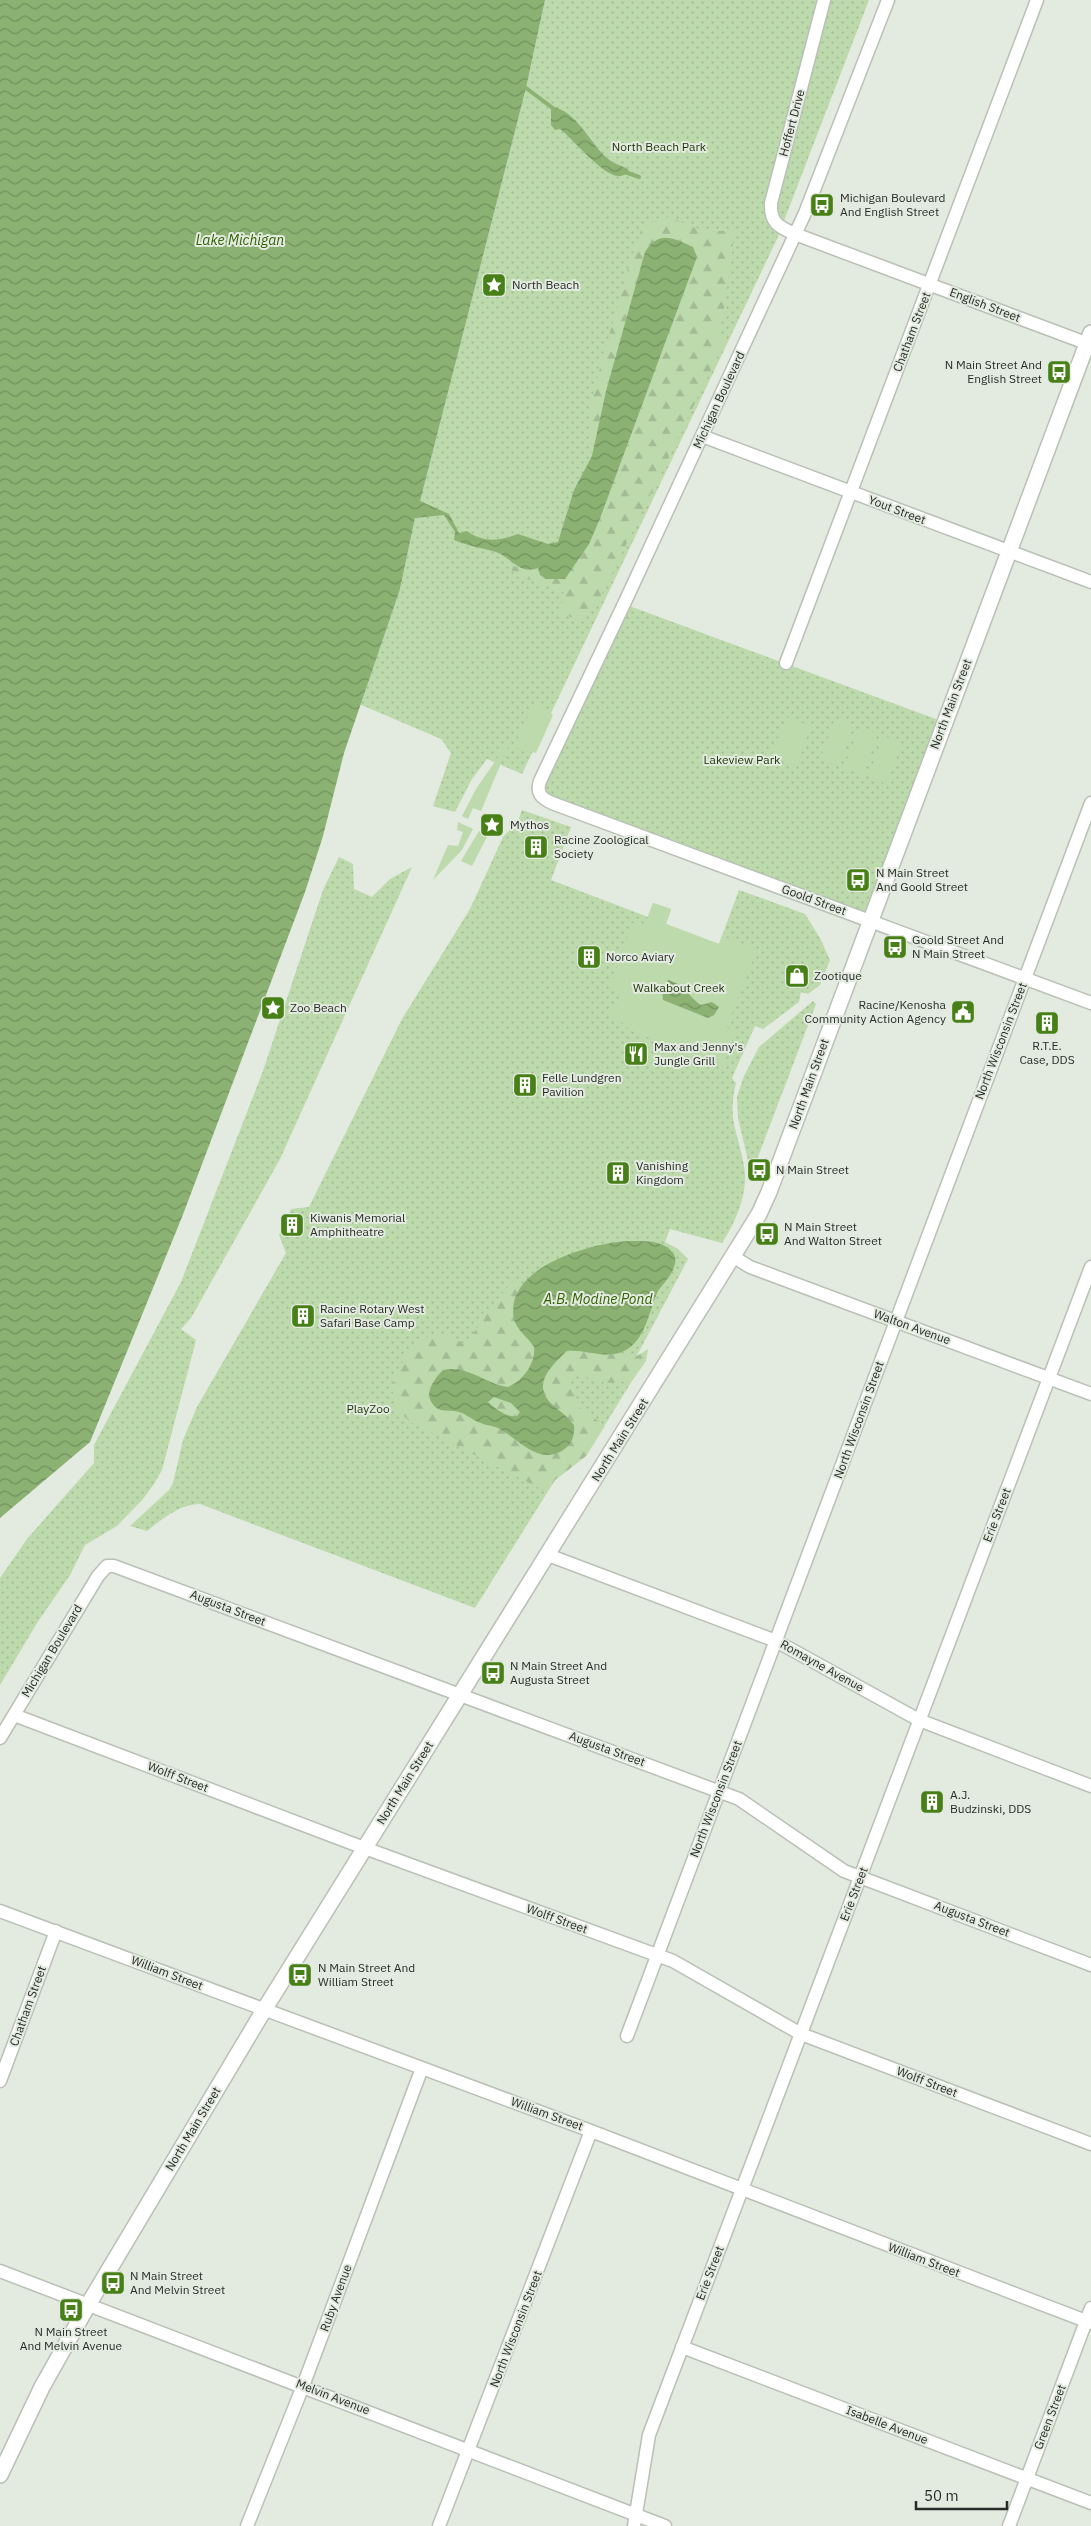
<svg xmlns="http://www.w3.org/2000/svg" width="1091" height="2526" viewBox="0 0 1091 2526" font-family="'IBM Plex Sans',sans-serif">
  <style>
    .grass { fill: url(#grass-dots) }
    .forest { fill: url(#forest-firs) }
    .garden { fill: #bcdaac }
    .water { fill: url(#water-waves); fill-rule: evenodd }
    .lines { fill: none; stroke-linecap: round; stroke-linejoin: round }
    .stream { stroke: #8bb273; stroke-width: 4 }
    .minor-casing { stroke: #b9c0b6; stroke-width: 15 }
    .major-casing { stroke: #b9c0b6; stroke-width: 18 }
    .minor { stroke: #fff; stroke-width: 12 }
    .major { stroke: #fff; stroke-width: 15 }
    .labels { text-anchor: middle; stroke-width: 4; stroke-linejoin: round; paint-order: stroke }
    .street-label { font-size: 12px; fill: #292c28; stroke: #e3eadf }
    .park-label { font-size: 12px; fill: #1c3508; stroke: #e3eadf }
    .poi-label { font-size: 12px; fill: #292c28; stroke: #e3eadf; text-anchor: start }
    .water-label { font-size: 14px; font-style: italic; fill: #336203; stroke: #e3eadf }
  </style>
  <defs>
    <pattern id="grass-dots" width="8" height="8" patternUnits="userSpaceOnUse" patternTransform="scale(1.25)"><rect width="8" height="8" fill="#bcdaac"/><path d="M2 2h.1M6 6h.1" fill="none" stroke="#a2bb94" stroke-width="1.8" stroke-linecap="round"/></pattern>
    <pattern id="forest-firs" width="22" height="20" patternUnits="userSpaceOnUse" patternTransform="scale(1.25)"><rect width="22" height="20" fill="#bcdaac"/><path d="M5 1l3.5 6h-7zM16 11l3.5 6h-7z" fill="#a2bb94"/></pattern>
    <pattern id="water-waves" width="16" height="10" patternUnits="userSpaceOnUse" patternTransform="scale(1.25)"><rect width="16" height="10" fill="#8bb273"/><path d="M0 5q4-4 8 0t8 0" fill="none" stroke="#72915e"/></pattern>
  </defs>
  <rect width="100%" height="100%" fill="#e3eadf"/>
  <path class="grass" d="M545 0H869L777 239 522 774 487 759 472 779 455 812 433 806 451 753 441 739 359 704 400 589 415 518 526 88Z
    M624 604 944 722 870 921 552 803 538 785Z
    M522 810 571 827 551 880 648 917 653 903 671 909 666 924 719 944 739 890 805 914 820 938 830 960 820 985 808 994 801 992 799 1002 763 1029 755 1026 732 1078 736 1083C727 1122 738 1130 744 1166 749 1191 736 1222 722 1243L670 1229 665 1242 678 1249 688 1259 631 1367 638 1371 586 1456 555 1480 475 1608 200 1504C180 1504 162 1519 147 1531L130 1526 169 1490 173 1483 183 1440 197 1407 286 1253 279 1235 291 1209 309 1207 402 1019 470 909 503 837 518 821Z
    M339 857 353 864 354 889 372 897 390 879 412 867 280 1159 191 1318 181 1329 196 1340 162 1470 154 1484 143 1499 117 1526 85 1545 70 1575 37 1623 0 1685V1578L27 1539 94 1463V1445L181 1282 263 1071 323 890Z
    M813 1001 816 1004 753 1170 750 1169 738 1118 737 1097 744 1076 759 1047Z"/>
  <path class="forest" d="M669 217 706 232 735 230 723 316 716 334 726 339 602 594 583 622 561 613 563 592 514 574 509 562 516 567 538 568 565 579 589 544 599 521 697 257 645 252 606 391 592 456 590 404 629 265 643 225Z
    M516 1278 519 1291 567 1351C580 1350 591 1354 604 1354 617 1355 624 1352 637 1356L648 1349 646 1361 632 1381 605 1383 576 1374 570 1379 579 1407 605 1426 586 1456 555 1480 547 1492 409 1421C405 1417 399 1412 396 1407 383 1383 412 1338 437 1334 446 1333 458 1341 466 1344L495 1302Z"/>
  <path class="garden" d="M537 702 553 715 536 753 514 747 527 718Z
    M786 717 811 726 797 766 771 756Z
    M835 718 854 725 839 766 820 759Z
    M859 727 878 734 863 775 844 768Z
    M883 736 902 743 887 784 868 777Z
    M512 737 481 811 473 808 468 819 462 816 476 789Z
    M458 822 473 829 462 850 433 880 448 845 458 846 463 832 457 830Z
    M479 831 488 835 472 866 461 861Z
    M653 903 671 909 666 924 719 944 722 936 757 949 727 1027 736 1032 723 1065 629 1030 623 1023 607 1014 617 1007 621 993 609 990 632 923 645 924Z"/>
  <path class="water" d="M0 0H545L526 88 420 501 449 514 459 533 467 531C483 543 500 541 518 534L548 544 558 542 574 490 592 456 606 391 645 252C659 230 673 238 693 247L697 257 599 521 589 544 565 579H546L540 575 538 568C519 575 511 557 496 552 482 548 468 546 454 540L455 532 444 515 415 518 400 589 344 753 323 836 305 892 182 1217 90 1442 0 1518Z
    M551 106C578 112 588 141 607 158 612 163 622 166 628 169L629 173C625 174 621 177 618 176 602 175 573 139 560 129L555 130 551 125Z
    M668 980C688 986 686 995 701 1005L712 1002 719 1007 714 1015 708 1018 663 1000 662 990Z
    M630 1241C644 1241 664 1240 673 1253 676 1257 676 1262 674 1267 671 1277 662 1284 657 1293 649 1312 645 1341 624 1351 606 1360 586 1349 567 1351 550 1367 530 1386 554 1406 561 1412 568 1417 574 1425 575 1435 572 1445 562 1451 537 1465 518 1438 498 1428 491 1425 483 1425 476 1421 470 1418 466 1414 459 1412 449 1409 439 1414 432 1403 424 1392 435 1378 443 1370 466 1364 486 1384 508 1387 523 1381 536 1363 534 1347 528 1337 517 1331 514 1319 503 1267 593 1242 630 1241ZM494 1397 511 1403 520 1412 517 1416C507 1418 496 1409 488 1402Z"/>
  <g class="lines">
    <path class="stream" d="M526 88 554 109
      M625 172 639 177"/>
    <defs>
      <path id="minor" d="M824 0 771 203C770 222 778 227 795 234L1091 345
        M888 0 805 213 624 604 540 781C536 793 541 798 552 803L1091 1003
        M702 436 1091 582
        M786 663 1037 0
        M734 1257 750 1267 1091 1394
        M548 1555 776 1641 919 1720 1091 1786
        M14 1715 351 1843 673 1961 801 2034 1091 2144
        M0 1738 98 1576 107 1566H114L739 1799 844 1871 1091 1965
        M0 1911 591 2131 1091 2323
        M627 2036 1091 803
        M0 2081 56 1931
        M0 2271 665 2526
        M682 2347 1091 2503
        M247 2526 303 2386 422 2068
        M439 2526 591 2131
        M634 2526 649 2435 1091 1267
        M1009 2526 1091 2308"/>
      <path id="major" d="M0 2475 42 2387 88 2305 264 2010 759 1214 769 1192 1091 333"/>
    </defs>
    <use href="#minor" class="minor-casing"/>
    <use href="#major" class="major-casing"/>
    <use href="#minor" class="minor"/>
    <use href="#major" class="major"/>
  </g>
  <defs>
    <symbol id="bus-square" viewBox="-11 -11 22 22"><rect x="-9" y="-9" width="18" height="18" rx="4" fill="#488018" stroke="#e3eadf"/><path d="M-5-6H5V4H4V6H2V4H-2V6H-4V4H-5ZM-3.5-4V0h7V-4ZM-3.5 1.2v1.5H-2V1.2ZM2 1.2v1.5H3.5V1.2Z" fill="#fff"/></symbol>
    <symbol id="sight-square" viewBox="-11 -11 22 22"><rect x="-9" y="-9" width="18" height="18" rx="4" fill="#488018" stroke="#e3eadf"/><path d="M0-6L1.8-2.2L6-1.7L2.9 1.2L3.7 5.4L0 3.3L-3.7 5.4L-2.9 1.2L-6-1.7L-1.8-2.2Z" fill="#fff"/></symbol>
    <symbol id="building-square" viewBox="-11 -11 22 22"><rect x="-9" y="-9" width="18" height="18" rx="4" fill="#488018" stroke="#e3eadf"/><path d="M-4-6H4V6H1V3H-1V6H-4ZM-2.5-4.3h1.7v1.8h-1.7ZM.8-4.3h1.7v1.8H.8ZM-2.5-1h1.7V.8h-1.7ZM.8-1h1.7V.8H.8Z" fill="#fff"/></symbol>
    <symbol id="shop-square" viewBox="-11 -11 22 22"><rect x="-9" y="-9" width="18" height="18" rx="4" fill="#488018" stroke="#e3eadf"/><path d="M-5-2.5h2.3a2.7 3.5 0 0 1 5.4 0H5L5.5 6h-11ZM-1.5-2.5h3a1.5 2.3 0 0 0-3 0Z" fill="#fff"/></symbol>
    <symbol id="civic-square" viewBox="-11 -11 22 22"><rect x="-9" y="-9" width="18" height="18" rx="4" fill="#488018" stroke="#e3eadf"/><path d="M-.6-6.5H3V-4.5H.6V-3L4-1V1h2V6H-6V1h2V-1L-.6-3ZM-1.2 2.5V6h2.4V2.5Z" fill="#fff"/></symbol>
    <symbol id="restaurant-square" viewBox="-11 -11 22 22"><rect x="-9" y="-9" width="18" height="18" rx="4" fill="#488018" stroke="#e3eadf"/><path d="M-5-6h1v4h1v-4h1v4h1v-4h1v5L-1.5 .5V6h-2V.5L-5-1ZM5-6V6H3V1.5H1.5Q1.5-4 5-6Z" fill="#fff"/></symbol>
  </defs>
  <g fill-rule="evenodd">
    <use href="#bus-square" x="808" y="191" width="28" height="28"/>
    <use href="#sight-square" x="480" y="271" width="28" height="28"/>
    <use href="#bus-square" x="1045" y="358" width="28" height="28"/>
    <use href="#sight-square" x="478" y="811" width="28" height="28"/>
    <use href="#building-square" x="522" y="833" width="28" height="28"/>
    <use href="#bus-square" x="844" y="866" width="28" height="28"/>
    <use href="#bus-square" x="881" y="933" width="28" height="28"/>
    <use href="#building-square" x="575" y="943" width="28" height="28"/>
    <use href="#shop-square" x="783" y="962" width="28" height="28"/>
    <use href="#sight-square" x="259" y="994" width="28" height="28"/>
    <use href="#civic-square" x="949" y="998" width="28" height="28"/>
    <use href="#building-square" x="1033" y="1009" width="28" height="28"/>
    <use href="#restaurant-square" x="622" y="1040" width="28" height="28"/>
    <use href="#building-square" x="511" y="1071" width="28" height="28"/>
    <use href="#bus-square" x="745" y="1156" width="28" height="28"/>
    <use href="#building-square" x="604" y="1159" width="28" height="28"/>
    <use href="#building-square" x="278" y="1211" width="28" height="28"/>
    <use href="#bus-square" x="753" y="1220" width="28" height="28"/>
    <use href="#building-square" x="289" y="1302" width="28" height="28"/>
    <use href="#bus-square" x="479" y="1659" width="28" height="28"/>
    <use href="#building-square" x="918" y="1788" width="28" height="28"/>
    <use href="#bus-square" x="286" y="1961" width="28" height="28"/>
    <use href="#bus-square" x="99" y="2269" width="28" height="28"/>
    <use href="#bus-square" x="57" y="2296" width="28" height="28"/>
  </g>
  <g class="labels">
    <g class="street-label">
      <text transform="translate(792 123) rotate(-75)" y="4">Hoffert Drive</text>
      <text transform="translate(985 305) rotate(21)" y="4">English Street</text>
      <text transform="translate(912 332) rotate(-69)" y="4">Chatham Street</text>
      <text transform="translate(719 400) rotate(-65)" y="4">Michigan Boulevard</text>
      <text transform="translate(897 510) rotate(21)" y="4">Yout Street</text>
      <text transform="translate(951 704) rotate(-69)" y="4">North Main Street</text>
      <text transform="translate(814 900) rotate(20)" y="4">Goold Street</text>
      <text transform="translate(1001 1041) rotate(-69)" y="4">North Wisconsin Street</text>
      <text transform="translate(809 1084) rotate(-70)" y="4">North Main Street</text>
      <text transform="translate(912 1327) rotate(20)" y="4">Walton Avenue</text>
      <text transform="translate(859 1420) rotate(-70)" y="4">North Wisconsin Street</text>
      <text transform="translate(620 1440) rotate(-58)" y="4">North Main Street</text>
      <text transform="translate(997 1515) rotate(-69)" y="4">Erie Street</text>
      <text transform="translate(228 1608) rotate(21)" y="4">Augusta Street</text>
      <text transform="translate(52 1651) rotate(-59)" y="4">Michigan Boulevard</text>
      <text transform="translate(822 1666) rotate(29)" y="4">Romayne Avenue</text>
      <text transform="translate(607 1749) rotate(20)" y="4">Augusta Street</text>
      <text transform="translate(178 1777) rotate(21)" y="4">Wolff Street</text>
      <text transform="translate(405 1783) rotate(-58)" y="4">North Main Street</text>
      <text transform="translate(716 1799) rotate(-69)" y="4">North Wisconsin Street</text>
      <text transform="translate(854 1894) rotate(-69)" y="4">Erie Street</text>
      <text transform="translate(557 1919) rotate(20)" y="4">Wolff Street</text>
      <text transform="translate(972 1919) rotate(21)" y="4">Augusta Street</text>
      <text transform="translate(167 1973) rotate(21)" y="4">William Street</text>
      <text transform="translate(28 2006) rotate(-70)" y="4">Chatham Street</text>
      <text transform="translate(927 2082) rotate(21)" y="4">Wolff Street</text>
      <text transform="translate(547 2114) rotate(20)" y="4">William Street</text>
      <text transform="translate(193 2129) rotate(-59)" y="4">North Main Street</text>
      <text transform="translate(924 2260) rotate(21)" y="4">William Street</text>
      <text transform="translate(710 2273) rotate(-69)" y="4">Erie Street</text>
      <text transform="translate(336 2298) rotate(-70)" y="4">Ruby Avenue</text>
      <text transform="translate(516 2329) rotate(-69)" y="4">North Wisconsin Street</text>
      <text transform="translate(333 2397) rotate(21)" y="4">Melvin Avenue</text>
      <text transform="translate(1050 2417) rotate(-69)" y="4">Green Street</text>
      <text transform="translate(887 2425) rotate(21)" y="4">Isabelle Avenue</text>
    </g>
    <g class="park-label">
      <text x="659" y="151">North Beach Park</text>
      <text x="742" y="764">Lakeview Park</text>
      <text x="679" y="992">Walkabout Creek</text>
      <text x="368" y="1413">PlayZoo</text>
    </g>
    <g class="poi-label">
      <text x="840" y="202">Michigan Boulevard<tspan x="840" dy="14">And English Street</tspan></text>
      <text x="512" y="289">North Beach</text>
      <text x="1042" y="369" text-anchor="end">N Main Street And<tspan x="1042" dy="14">English Street</tspan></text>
      <text x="510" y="829">Mythos</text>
      <text x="554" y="844">Racine Zoological<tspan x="554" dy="14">Society</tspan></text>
      <text x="876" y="877">N Main Street<tspan x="876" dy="14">And Goold Street</tspan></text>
      <text x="912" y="944">Goold Street And<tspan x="912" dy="14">N Main Street</tspan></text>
      <text x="606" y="961">Norco Aviary</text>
      <text x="814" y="980">Zootique</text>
      <text x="946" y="1009" text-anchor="end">Racine/Kenosha<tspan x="946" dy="14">Community Action Agency</tspan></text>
      <text x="290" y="1012">Zoo Beach</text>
      <text x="1047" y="1050" text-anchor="middle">R.T.E.<tspan x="1047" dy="14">Case, DDS</tspan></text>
      <text x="654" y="1051">Max and Jenny's<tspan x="654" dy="14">Jungle Grill</tspan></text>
      <text x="542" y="1082">Felle Lundgren<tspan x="542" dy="14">Pavilion</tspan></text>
      <text x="636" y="1170">Vanishing<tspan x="636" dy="14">Kingdom</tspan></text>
      <text x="776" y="1174">N Main Street</text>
      <text x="310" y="1222">Kiwanis Memorial<tspan x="310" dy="14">Amphitheatre</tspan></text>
      <text x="784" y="1231">N Main Street<tspan x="784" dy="14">And Walton Street</tspan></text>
      <text x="320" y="1313">Racine Rotary West<tspan x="320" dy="14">Safari Base Camp</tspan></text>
      <text x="510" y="1670">N Main Street And<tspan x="510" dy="14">Augusta Street</tspan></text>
      <text x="950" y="1799">A.J.<tspan x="950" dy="14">Budzinski, DDS</tspan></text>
      <text x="318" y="1972">N Main Street And<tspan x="318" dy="14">William Street</tspan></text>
      <text x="130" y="2280">N Main Street<tspan x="130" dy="14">And Melvin Street</tspan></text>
      <text x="71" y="2336" text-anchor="middle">N Main Street<tspan x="71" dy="14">And Melvin Avenue</tspan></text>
    </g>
    <g class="water-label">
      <text x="240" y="245">Lake Michigan</text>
      <text x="598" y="1304">A.B. Modine Pond</text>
    </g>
  </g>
  <path d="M916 2501v8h91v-8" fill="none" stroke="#292c28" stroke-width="2.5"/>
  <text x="924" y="2501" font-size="15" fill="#292c28" stroke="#e3eadf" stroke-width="4" paint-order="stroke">50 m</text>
</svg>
